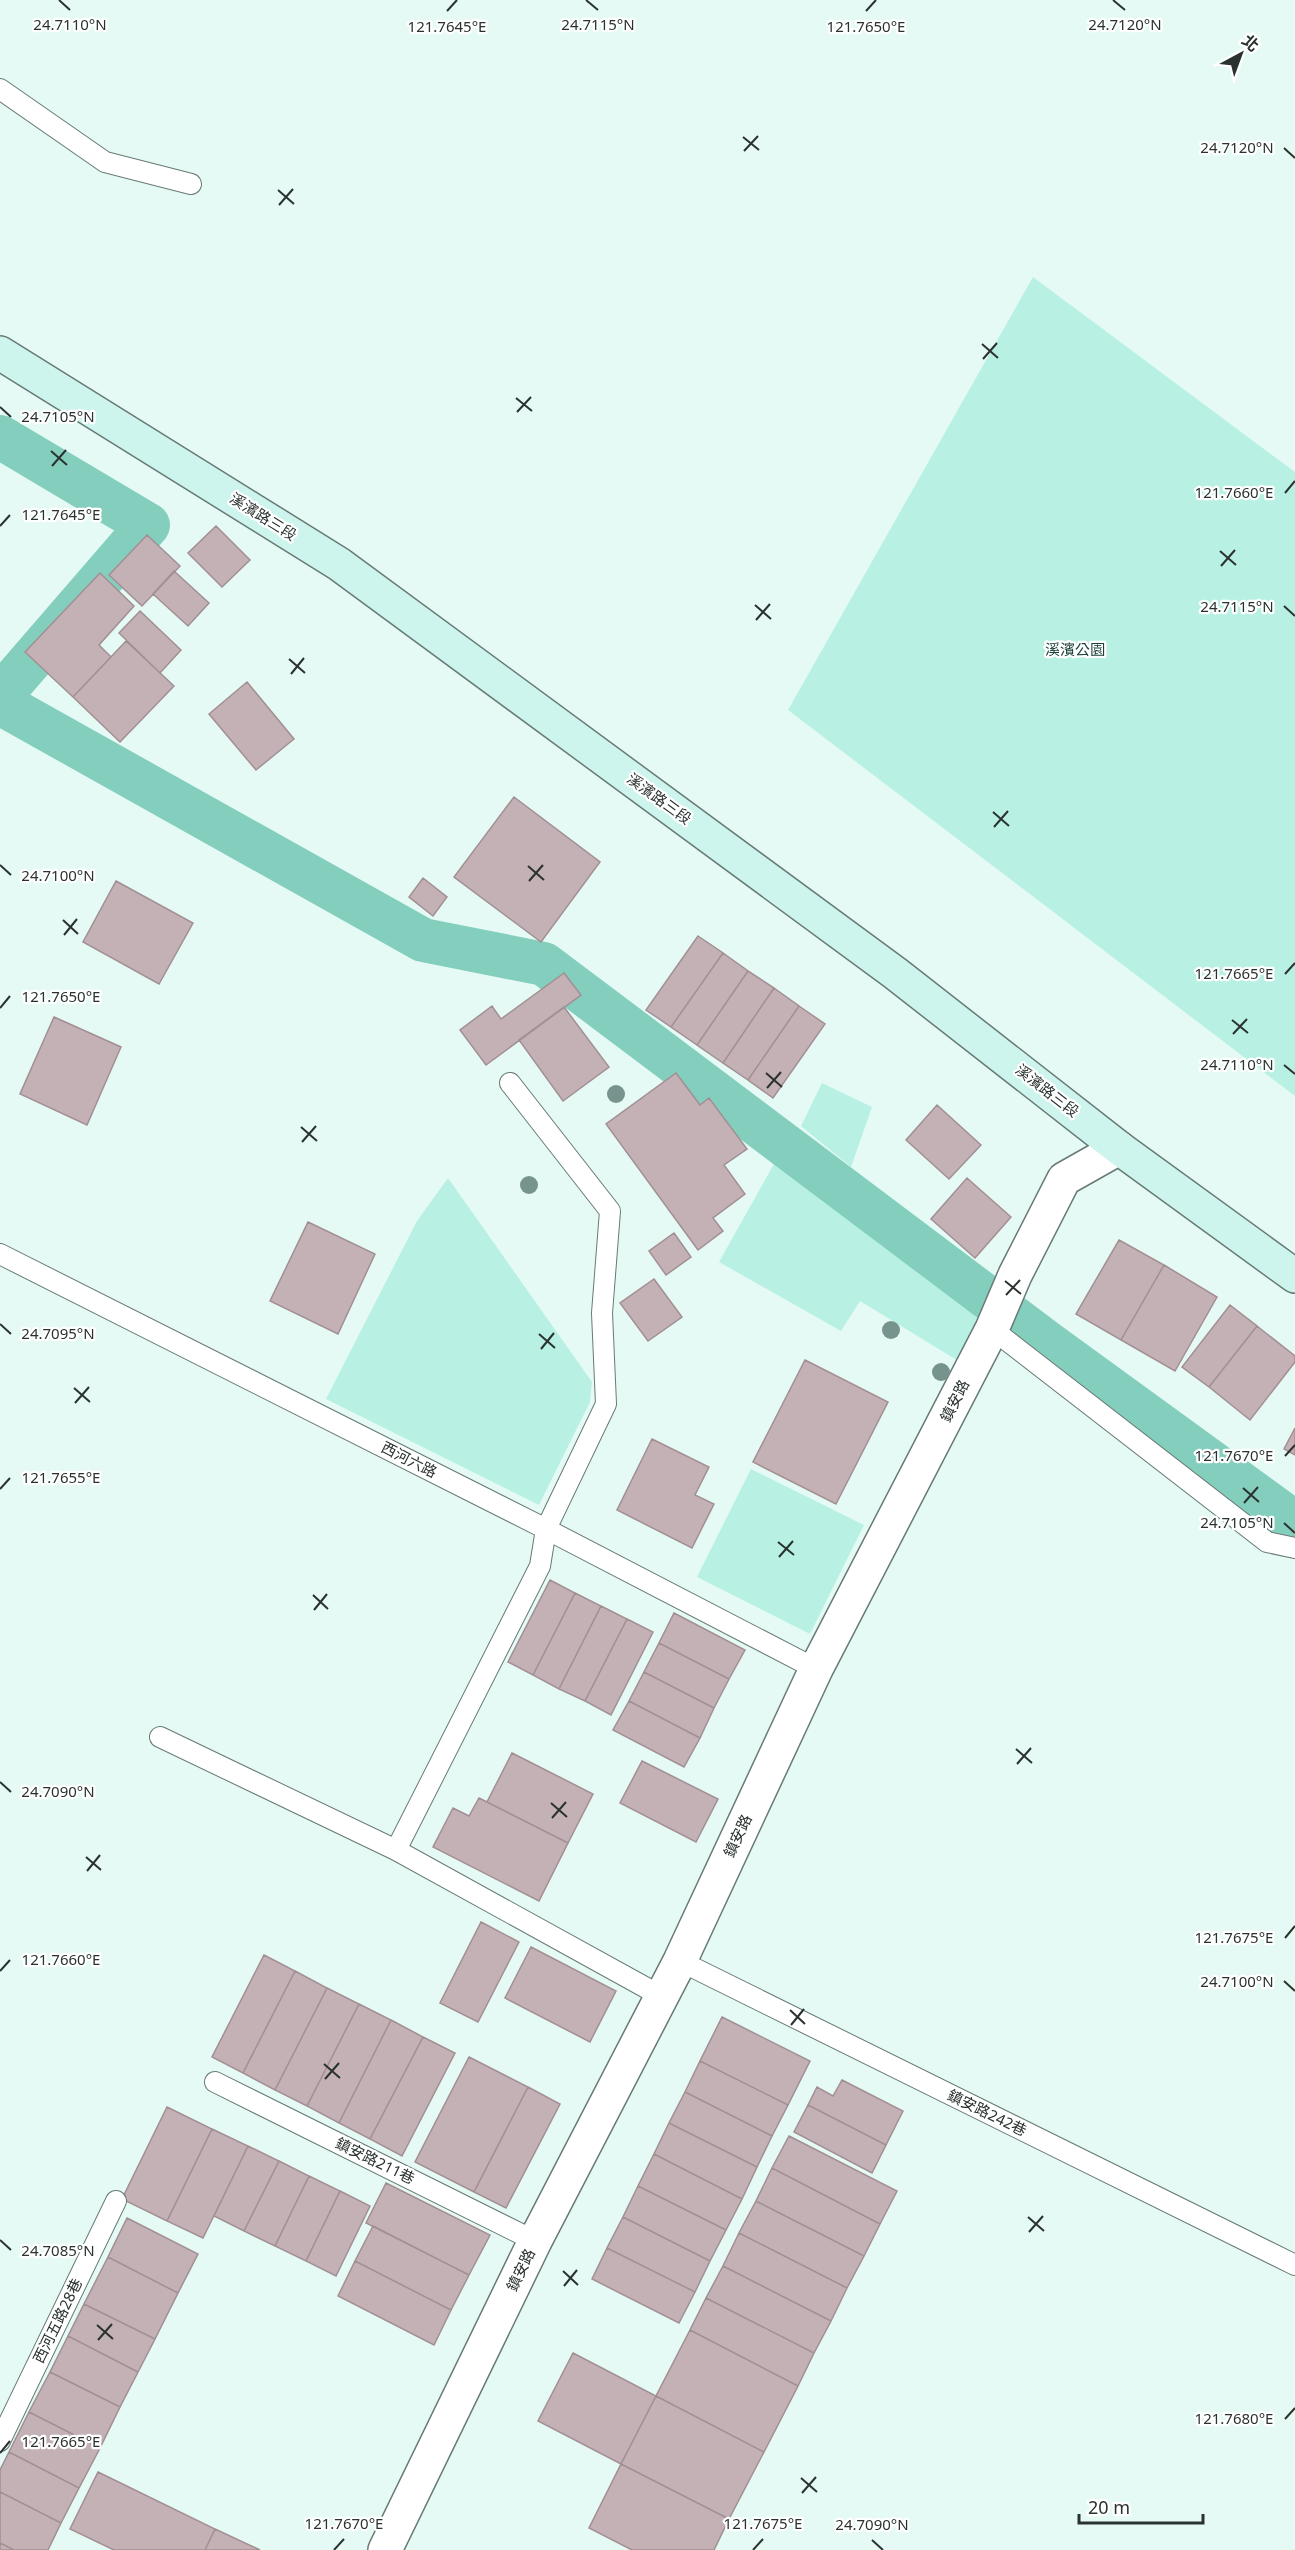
<svg xmlns="http://www.w3.org/2000/svg" width="1295" height="2550" viewBox="0 0 1295 2550" font-family="'Noto Sans','Noto Sans TC',sans-serif">
  <style>
    .green { fill: #b8f1e3 }
    .lines { fill: none; stroke-linecap: round; stroke-linejoin: round }
    .canal { stroke: #84cebe; stroke-width: 44 }
    .building { fill: #c4b1b5; stroke: #a28f94; stroke-width: 1.5 }
    .lane-casing { stroke: #677a75; stroke-width: 22 }
    .street-casing { stroke: #677a75; stroke-width: 36 }
    .secondary-casing { stroke: #677a75; stroke-width: 36 }
    .lane { stroke: #fff; stroke-width: 20 }
    .street { stroke: #fff; stroke-width: 33 }
    .secondary { stroke: #cdf5ed; stroke-width: 33 }
    .tree { fill: #76948d }
    .ticks { fill: none; stroke: #2a3230; stroke-width: 2 }
    .labels { text-anchor: middle; stroke-width: 4.5; stroke-linejoin: round; paint-order: stroke }
    .street-label { font-size: 15px; fill: #2a3230; stroke: #fff }
    .park-label { font-size: 15px; fill: #1c4039; stroke: #fff }
    .ticks-label { font-size: 15px; text-anchor: middle; fill: #2a3230; stroke: #fff; stroke-width: 4.5; stroke-linejoin: round; paint-order: stroke }
  </style>
  <rect width="100%" height="100%" fill="#e5faf4"/>
  <path class="green" d="M1033 277 1295 472V1096L788 710Z
    M822 1083 872 1107 851 1167 801 1126Z
    M779 1155 879 1223 984 1302 960 1362 860 1301 841 1331 719 1262Z
    M448 1178 592 1382 590 1402 539 1505 326 1399 417 1221Z
    M751 1469 864 1525 810 1634 697 1577Z"/>
  <g class="lines">
    <path class="canal" d="M0 437 148 525 0 696
      M0 703 423 940 544 964 1049 1344 1295 1523"/>
  </g>
  <path class="building" d="M216 526 250 560 222 587 188 553Z
    M147 535 180 566 142 606 109 575Z
    M174 571 209 603 188 626 153 594Z
    M100 573 134 606 99 645 111 657 73 697 25 652Z
    M140 611 181 650 160 673 119 633Z
    M126 641 174 686 120 742 73 697Z
    M247 682 294 739 256 770 209 714Z
    M514 797 600 862 541 942 454 877Z
    M423 878 447 897 433 916 409 897Z
    M116 881 193 923 159 984 83 942Z
    M698 936 723 953 671 1027 646 1010Z
    M723 953 748 971 697 1045 671 1027Z
    M748 971 774 988 723 1063 697 1045Z
    M564 973 581 995 486 1065 460 1030 492 1006 501 1019Z
    M774 988 799 1006 748 1080 723 1063Z
    M799 1006 825 1024 773 1098 748 1080Z
    M564 1007 609 1067 563 1101 519 1040Z
    M54 1017 121 1047 87 1125 20 1094Z
    M676 1073 700 1105 709 1098 747 1149 724 1165 745 1194 713 1218 723 1231 698 1250 606 1124Z
    M937 1105 981 1145 949 1179 906 1140Z
    M967 1178 1011 1217 975 1258 931 1219Z
    M308 1222 375 1254 338 1334 270 1301Z
    M674 1233 691 1257 666 1275 649 1251Z
    M1119 1240 1164 1265 1121 1340 1076 1314Z
    M1164 1265 1217 1297 1175 1371 1121 1340Z
    M654 1279 682 1317 648 1341 620 1303Z
    M1230 1305 1257 1326 1209 1387 1182 1367Z
    M1257 1326 1295 1356V1362L1250 1420 1209 1387Z
    M805 1360 888 1402 836 1504 753 1462Z
    M1295 1428V1455L1284 1449Z
    M652 1439 709 1467 695 1495 714 1504 692 1548 617 1510Z
    M550 1580 575 1593 533 1675 508 1662Z
    M575 1593 601 1606 559 1689 533 1675Z
    M601 1606 627 1619 585 1701 559 1689Z
    M674 1613 745 1650 729 1679 659 1643Z
    M627 1619 653 1632 611 1715 585 1701Z
    M659 1643 729 1679 714 1708 644 1672Z
    M644 1672 714 1708 700 1738 629 1701Z
    M629 1701 700 1738 684 1767 613 1730Z
    M512 1753 593 1794 568 1843 487 1802Z
    M642 1761 718 1799 696 1842 620 1803Z
    M479 1798 568 1843 539 1901 433 1847 453 1808 469 1816Z
    M481 1922 519 1942 478 2022 440 2003Z
    M531 1947 616 1991 590 2042 505 1998Z
    M264 1955 295 1971 243 2073 212 2057Z
    M295 1971 327 1988 275 2090 243 2073Z
    M327 1988 359 2004 307 2106 275 2090Z
    M359 2004 391 2020 339 2123 307 2106Z
    M722 2017 810 2061 788 2105 700 2061Z
    M391 2020 423 2037 370 2139 339 2123Z
    M423 2037 455 2053 402 2156 370 2139Z
    M469 2057 528 2087 474 2192 415 2162Z
    M700 2061 788 2105 772 2136 685 2092Z
    M842 2080 903 2111 886 2145 808 2105 817 2087 833 2096Z
    M528 2087 560 2104 506 2208 474 2192Z
    M685 2092 772 2136 757 2167 669 2123Z
    M808 2105 886 2145 872 2173 794 2132Z
    M167 2107 212 2129 167 2221 122 2199Z
    M669 2123 757 2167 742 2199 654 2154Z
    M212 2129 248 2146 203 2238 167 2221Z
    M789 2136 897 2191 880 2224 772 2168Z
    M248 2146 279 2161 244 2231 214 2216Z
    M654 2154 742 2199 726 2230 638 2186Z
    M279 2161 309 2176 275 2246 244 2231Z
    M772 2168 880 2224 864 2256 756 2201Z
    M309 2176 340 2191 306 2261 275 2246Z
    M386 2183 490 2235 469 2275 366 2223Z
    M638 2186 726 2230 710 2261 623 2217Z
    M340 2191 370 2206 336 2276 306 2261Z
    M756 2201 864 2256 847 2288 739 2233Z
    M623 2217 710 2261 695 2292 607 2248Z
    M127 2218 198 2254 178 2293 108 2257Z
    M373 2226 469 2275 451 2310 355 2261Z
    M739 2233 847 2288 831 2321 723 2266Z
    M607 2248 695 2292 679 2323 592 2279Z
    M108 2257 178 2293 155 2339 84 2304Z
    M355 2261 451 2310 434 2345 338 2296Z
    M723 2266 831 2321 814 2353 706 2298Z
    M706 2298 814 2353 798 2386 690 2330Z
    M84 2304 155 2339 138 2372 68 2336Z
    M690 2330 798 2386 764 2452 656 2396Z
    M68 2336 138 2372 120 2407 50 2372Z
    M573 2353 656 2396 621 2464 538 2421Z
    M50 2372 120 2407 100 2448 29 2412Z
    M656 2396 764 2452 729 2519 621 2464Z
    M29 2412 100 2448 79 2488 9 2452Z
    M9 2452 79 2488 61 2523 0 2492V2470Z
    M621 2464 729 2519 714 2550H632L589 2528Z
    M98 2472 215 2529 205 2550H114L70 2529Z
    M0 2492 61 2523 48 2550H14L0 2543Z
    M215 2529 260 2550H205Z
    M0 2543 14 2550H0Z"/>
  <g class="lines">
    <defs>
      <path id="lane" d="M0 89 105 162 191 184
        M0 1254 546 1529 816 1669
        M992 1329 1267 1542 1295 1548
        M160 1737 396 1850 661 1996
        M396 1850 540 1566 546 1529 606 1404 602 1313 610 1211 510 1083
        M680 1961 1295 2265
        M215 2082 535 2241
        M0 2441 116 2201"/>
      <path id="street" d="M385 2550 535 2241 680 1961 816 1669 992 1329 1015 1275 1064 1179 1119 1148"/>
      <path id="secondary" d="M0 353 339 564 895 973 1119 1148 1295 1276"/>
    </defs>
    <use href="#lane" class="lane-casing"/>
    <use href="#street" class="street-casing"/>
    <use href="#secondary" class="secondary-casing"/>
    <use href="#lane" class="lane"/>
    <use href="#street" class="street"/>
    <use href="#secondary" class="secondary"/>
  </g>
  <g class="tree">
    <circle cx="616" cy="1094" r="9"/>
    <circle cx="529" cy="1185" r="9"/>
    <circle cx="891" cy="1330" r="9"/>
    <circle cx="941" cy="1372" r="9"/>
  </g>
  <path class="ticks" d="M59 0 70 10M586 0 598 10M1113 0 1125 10M447 11 457 0M866 11 876 0M743 137 759 150M1284 148 1295 158M744 151 758 136M278 190 294 204M279 205 293 189M982 344 998 358M983 359 997 343M516 398 532 411M0 407 11 417M517 412 531 397M51 451 67 465M52 466 66 450M1285 493 1295 481M0 526 10 515M1220 551 1236 565M1221 566 1235 550M755 605 771 619M1284 606 1295 616M756 620 770 604M289 659 305 673M291 674 304 658M993 812 1009 826M994 827 1008 811M0 865 11 875M528 866 544 880M529 881 543 865M63 920 78 934M64 935 77 919M1285 974 1295 963M0 1008 10 996M1232 1020 1248 1033M1233 1034 1247 1019M1284 1065 1295 1074M766 1073 782 1087M767 1088 781 1072M301 1127 317 1141M302 1142 316 1126M1005 1281 1021 1294M1006 1295 1020 1280M0 1324 11 1334M539 1334 555 1348M541 1349 554 1333M74 1388 90 1402M75 1403 89 1387M1285 1456 1295 1445M1243 1488 1259 1502M0 1489 10 1478M1244 1503 1258 1487M1284 1523 1295 1533M778 1542 794 1555M779 1557 793 1541M313 1595 328 1609M314 1610 327 1594M1016 1749 1032 1763M1017 1764 1031 1748M0 1782 11 1792M551 1803 567 1817M552 1818 566 1802M86 1857 101 1870M87 1871 100 1855M1285 1938 1295 1926M0 1971 10 1960M1284 1981 1295 1991M790 2010 805 2024M791 2025 804 2009M324 2064 340 2078M325 2079 339 2063M1028 2217 1044 2231M1029 2232 1043 2216M0 2240 11 2250M563 2271 578 2285M564 2286 577 2270M97 2325 113 2339M98 2340 112 2324M1285 2419 1295 2408M0 2453 10 2441M801 2478 817 2492M802 2493 816 2477M872 2540 883 2550M334 2550 344 2539M753 2550 763 2539"/>
  <g class="labels">
    <g class="street-label">
      <text transform="translate(263 517) rotate(32)" y="5">溪濱路三段</text>
      <text transform="translate(659 799) rotate(36)" y="5">溪濱路三段</text>
      <text transform="translate(1047 1091) rotate(38)" y="5">溪濱路三段</text>
      <text transform="translate(955 1401) rotate(-63)" y="5">鎮安路</text>
      <text transform="translate(409 1460) rotate(27)" y="5">西河六路</text>
      <text transform="translate(738 1836) rotate(-65)" y="5">鎮安路</text>
      <text transform="translate(987 2113) rotate(26)" y="5">鎮安路242巷</text>
      <text transform="translate(375 2161) rotate(26)" y="5">鎮安路211巷</text>
      <text transform="translate(521 2270) rotate(-64)" y="5">鎮安路</text>
      <text transform="translate(58 2321) rotate(-64)" y="5">西河五路28巷</text>
    </g>
    <g class="park-label">
      <text x="1075" y="655">溪濱公園</text>
    </g>
  </g>
  <g class="ticks-label">
    <text x="70" y="30">24.7110°N</text>
    <text x="598" y="30">24.7115°N</text>
    <text x="1125" y="30">24.7120°N</text>
    <text x="447" y="32">121.7645°E</text>
    <text x="866" y="32">121.7650°E</text>
    <text x="1237" y="153">24.7120°N</text>
    <text x="58" y="422">24.7105°N</text>
    <text x="1234" y="498">121.7660°E</text>
    <text x="61" y="520">121.7645°E</text>
    <text x="1237" y="612">24.7115°N</text>
    <text x="58" y="881">24.7100°N</text>
    <text x="1234" y="979">121.7665°E</text>
    <text x="61" y="1002">121.7650°E</text>
    <text x="1237" y="1070">24.7110°N</text>
    <text x="58" y="1339">24.7095°N</text>
    <text x="1234" y="1461">121.7670°E</text>
    <text x="61" y="1483">121.7655°E</text>
    <text x="1237" y="1528">24.7105°N</text>
    <text x="58" y="1797">24.7090°N</text>
    <text x="1234" y="1943">121.7675°E</text>
    <text x="61" y="1965">121.7660°E</text>
    <text x="1237" y="1987">24.7100°N</text>
    <text x="58" y="2256">24.7085°N</text>
    <text x="1234" y="2424">121.7680°E</text>
    <text x="61" y="2447">121.7665°E</text>
    <text x="344" y="2529">121.7670°E</text>
    <text x="763" y="2529">121.7675°E</text>
    <text x="872" y="2530">24.7090°N</text>
  </g>
  <g transform="translate(1241 54) rotate(41)" stroke="#ffffff" stroke-width="4.5" paint-order="stroke">
  <path d="M0-4.5L10 22L0 15L-10 22Z" fill="#2a3230"/>
  <text y="-9" font-size="16" font-weight="bold" text-anchor="middle" fill="#2a3230">北</text>
  </g>
  <path d="M1079 2514v9h124v-9" fill="none" stroke="#2a3230" stroke-width="3"/>
  <text x="1088" y="2514" font-size="18" fill="#2a3230" stroke="#ffffff" stroke-width="4.5" paint-order="stroke">20 m</text>
</svg>
